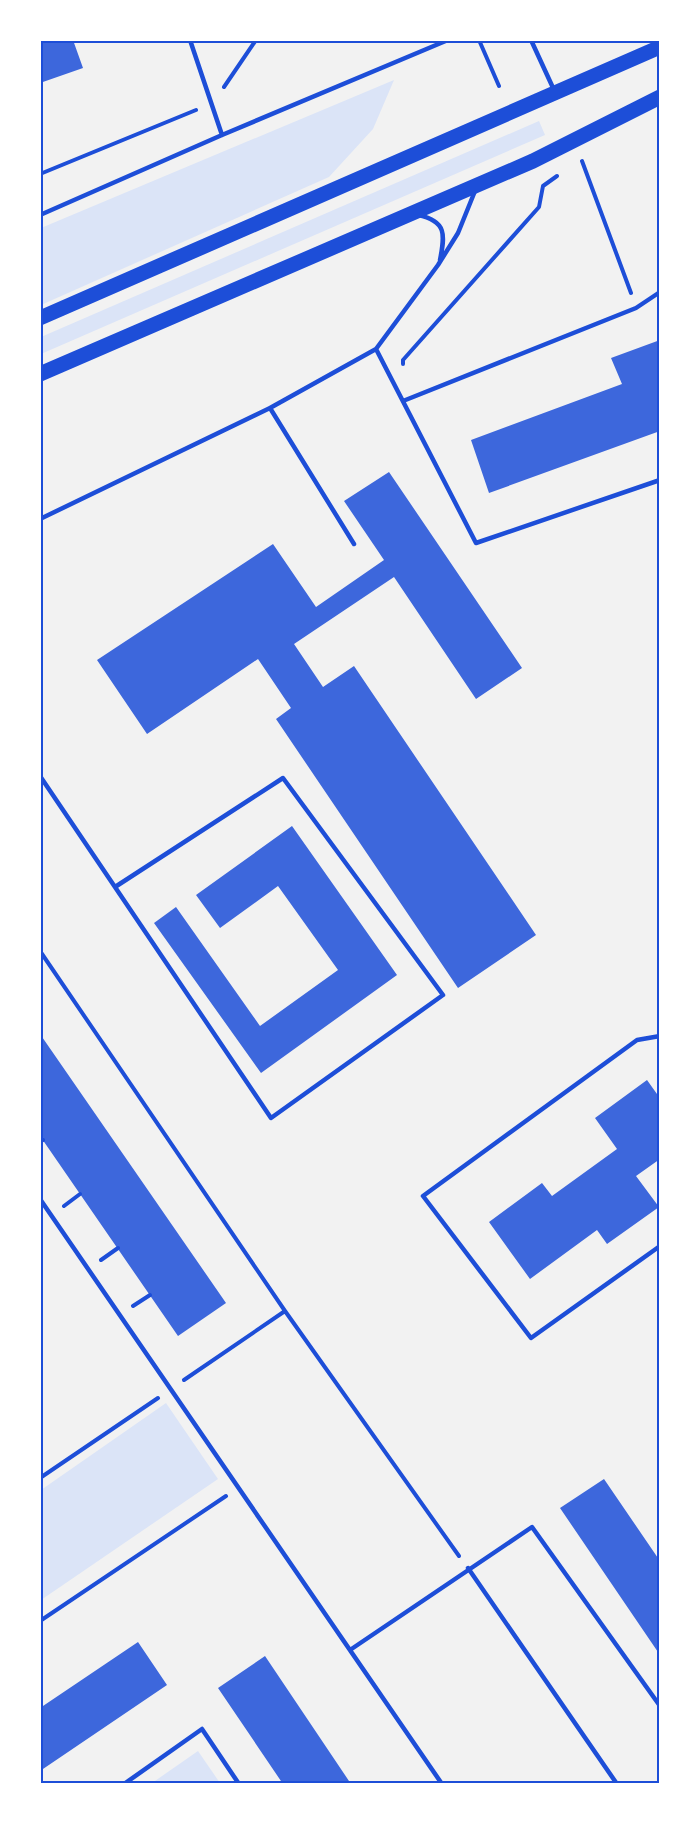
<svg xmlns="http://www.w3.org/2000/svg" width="700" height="1824" viewBox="0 0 700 1824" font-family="'PT Sans',sans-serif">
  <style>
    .green { fill: #dbe4f7 }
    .building { fill: #3d67dc }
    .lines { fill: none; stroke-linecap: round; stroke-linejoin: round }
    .path { stroke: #1d4ed8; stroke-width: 4 }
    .service { stroke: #1d4ed8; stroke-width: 4.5 }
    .primary { stroke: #1d4ed8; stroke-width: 15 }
    .neatline { fill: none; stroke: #1d4ed8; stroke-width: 2 }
  </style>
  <rect width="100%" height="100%" fill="#f2f2f2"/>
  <path class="green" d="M394 80 373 129 329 177 41 305V228Z
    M539 121 545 135 41 354V337Z
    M166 1403 218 1479 41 1600V1490Z
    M198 1751 220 1783H152Z"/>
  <path class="building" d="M40 40H73L83 68 40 83Z
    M660 340V431L489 493 471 440 622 384 611 358Z
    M389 472 522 668 476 699 394 577 294 644 323 687 354 666 536 935 458 988 276 719 291 708 258 659 147 734 97 660 273 544 316 607 384 560 344 501Z
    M292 826 397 975 261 1073 154 923 176 907 260 1026 338 970 278 886 220 928 196 895Z
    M40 1034 226 1303 178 1336 40 1136Z
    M647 1080 657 1094 660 1092V1159L636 1176 659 1207 607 1244 597 1230 530 1279 489 1222 542 1183 552 1196 617 1149 595 1118Z
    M604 1479 660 1561V1655L560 1508Z
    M138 1642 167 1685 40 1771V1708Z
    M265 1656 351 1784H283L218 1688Z"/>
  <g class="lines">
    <path class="path" d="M479 40 499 86
      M224 87 256 40
      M582 161 631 293
      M40 174 196 110
      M403 364V360L539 207 543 186 557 176
      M40 951 285 1311 459 1556
      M40 1141 43 1140
      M64 1206 80 1194
      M101 1260 118 1248
      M133 1306 150 1295
      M184 1380 285 1311
      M40 1478 158 1398
      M40 1621 226 1496"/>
    <path class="service" d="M190 40 222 135
      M531 40 554 90
      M40 215 222 135 448 40
      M418 215C447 221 445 235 440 260
      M376 349 476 543 660 480
      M403 401 636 308 660 292
      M270 408 354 544
      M40 519 270 408 376 349 438 265 458 233 475 191
      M40 776 271 1118 443 995 283 778 115 887
      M660 1036 637 1040 423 1196 531 1338 660 1246
      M40 1199 442 1784
      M468 1568 617 1784
      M350 1650 532 1527 660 1706
      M124 1784 202 1729 239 1784"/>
    <path class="primary" d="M40 318 660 47
      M40 374 533 161 660 97"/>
  </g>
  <rect width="700" height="1824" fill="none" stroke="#ffffff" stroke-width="84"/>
  <rect x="42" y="42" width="616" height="1740" class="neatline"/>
</svg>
